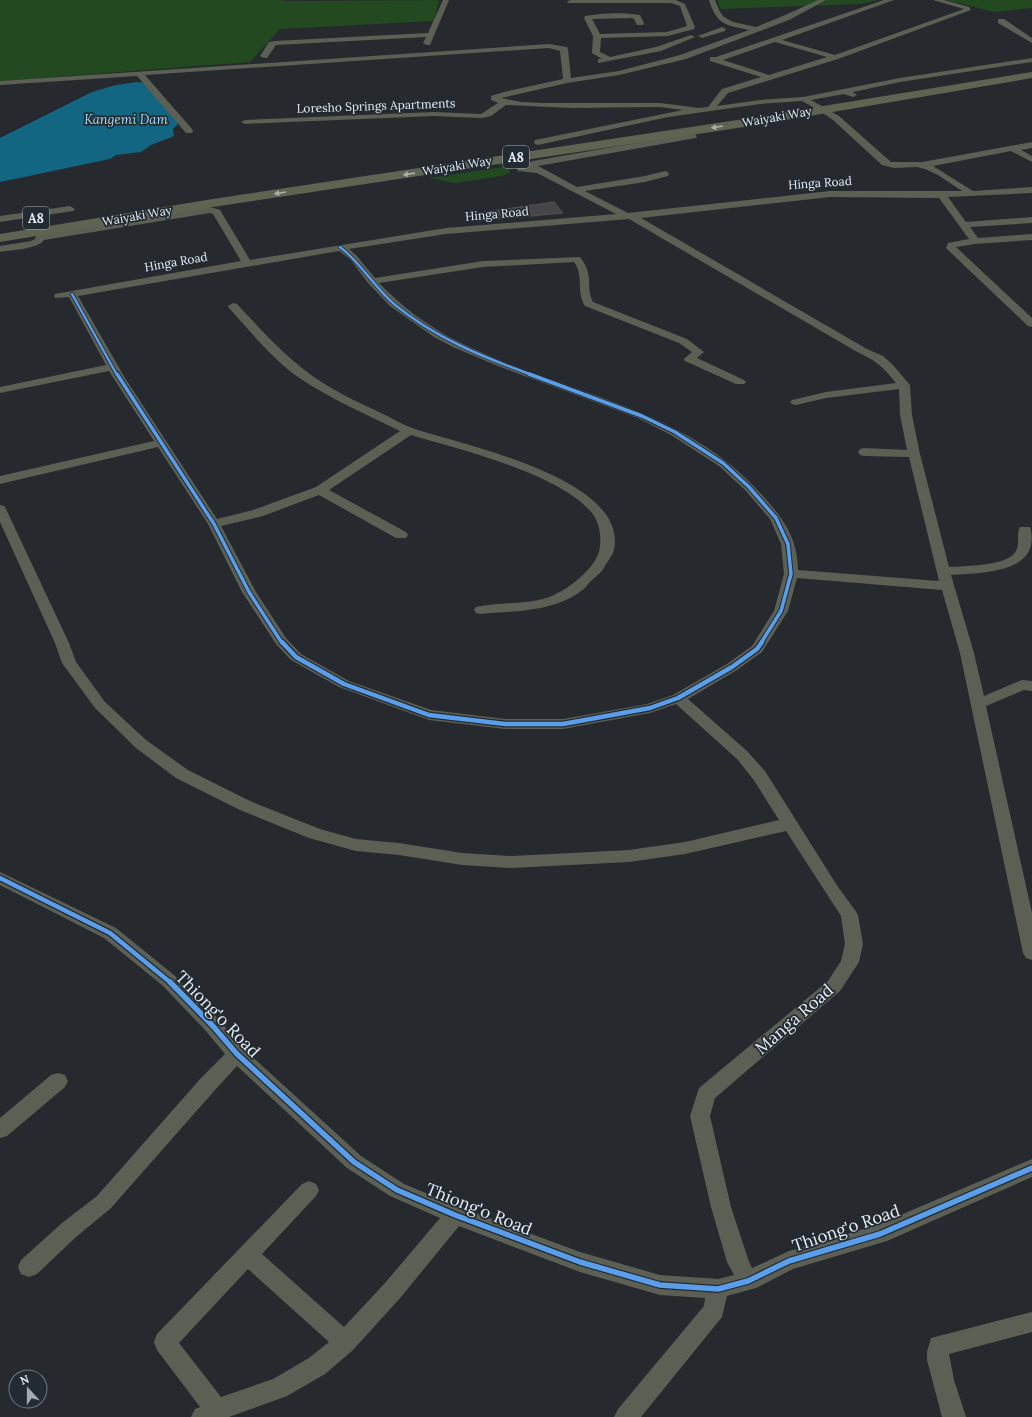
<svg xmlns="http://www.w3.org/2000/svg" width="1032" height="1417" viewBox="0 0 1032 1417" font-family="Lora,serif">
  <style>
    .green { fill: #234921 }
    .water { fill: #126681 }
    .building { fill: #464548; stroke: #515053 }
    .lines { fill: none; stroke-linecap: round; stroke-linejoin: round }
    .minor { fill: #5b5f54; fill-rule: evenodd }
    .trunk { fill: #5e6452; fill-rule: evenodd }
    .cycleway-far3-casing { stroke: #222a32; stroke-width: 4 }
    .cycleway-far2-casing { stroke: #222a32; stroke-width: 5.5 }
    .cycleway-far1-casing { stroke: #222a32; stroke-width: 7 }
    .cycleway-casing { stroke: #222a32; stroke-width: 8 }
    .cycleway-far3 { stroke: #5a9eea; stroke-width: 2.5 }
    .cycleway-far2 { stroke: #5a9eea; stroke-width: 3.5 }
    .cycleway-far1 { stroke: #5a9eea; stroke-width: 4.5 }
    .cycleway { stroke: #5a9eea; stroke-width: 5.5 }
    .oneway { fill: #a9afab }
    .labels { text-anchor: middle; stroke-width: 3.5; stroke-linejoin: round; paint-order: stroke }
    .far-street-label { font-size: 12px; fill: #e7edf3; stroke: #222a32 }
    .far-water-label { font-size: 13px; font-style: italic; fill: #a1def9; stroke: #222a32 }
    .shield { fill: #222a32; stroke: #acb2b9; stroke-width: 1 }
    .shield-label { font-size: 13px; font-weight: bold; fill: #e7edf3 }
    .near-street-label { font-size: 17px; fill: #e7edf3; stroke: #222a32 }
  </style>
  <rect width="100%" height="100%" fill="#262a2e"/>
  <path class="green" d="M0 0H283L285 1 439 0 434 21 280 29 250 62 0 81Z
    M717 0H878L860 4 721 9Z
    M946 0H1032V8L995 12Z
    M510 166 509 173 502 176 455 183 429 178Z"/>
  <path class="water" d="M137 82 145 83 172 112 178 124 173 129 174 136 172 137 151 145 141 152 116 155 110 159 0 182V138L92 92 116 85Z"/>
  <path class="building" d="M554 202 563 213 479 221 478 213Z"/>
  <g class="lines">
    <path class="minor" d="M443 0H449L430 45H427L423 43 426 37 276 45 267 58H264L260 56 269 42 275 41 428 33Z
      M570 0H676L685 4 695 27 694 29 668 36 601 38 600 52 610 57 656 47 691 35 695 37 661 51 598 63V59H602L592 53 593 36 584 18 585 16C602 13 623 12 640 15L644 23 643 25H637L634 19 632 18 592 19 600 34 667 32 687 26 680 6 671 3H568L567 2Z
      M709 0H715L720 12 724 17 733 22 756 27 783 16 818 0H826L789 20 686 59 619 75 567 83 501 98 521 102 545 103H660L699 108 708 107 722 89 761 77 710 61V57H716L884 0H894L782 40 835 55 964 9 933 0H944L969 7 971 10 838 59 728 93 717 106 760 100 803 97 900 78 1032 58V62L900 82 853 92 857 95 853 97 844 94 811 100 839 116 891 162H922L1032 142V148L1021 150 1032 156V162L1011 151 933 166 973 191 1032 187V193L948 197 966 222 1032 217V223L970 227 978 238 1032 234V240L975 244 956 247 1032 318V327L1028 326 948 250 946 248 948 243 969 239 939 198 830 197 641 218 867 349 883 356 893 365 910 385 912 415 920 454 949 567C964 566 1009 566 1016 551 1020 544 1016 533 1020 527H1030C1032 532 1032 540 1031 545 1025 574 974 573 951 575L974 653 984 696 1017 682 1022 680 1032 681V691L1024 690 986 706 1032 913V960L1026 958 1023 953 960 653 942 590 797 578 788 611 762 652 737 670 688 699 747 751 765 771 838 887 855 910 858 915 863 944 859 962 840 991 715 1098 710 1116 731 1207 748 1259 752 1268 789 1251 877 1225 1032 1159V1177L887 1241 793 1269 756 1288 727 1296 722 1317 641 1417H614L618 1409 704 1306 705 1298 660 1295 580 1272 459 1226 401 1297 353 1350 325 1374 287 1396 229 1417H191L195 1409 200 1407 157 1350 154 1342 157 1334 302 1184 309 1181 316 1184 319 1190 316 1196 262 1254 344 1327 385 1283 440 1218 390 1196 347 1168 237 1066 215 1090 111 1208 76 1237 37 1274 29 1277 21 1274 18 1267 21 1260 62 1223 97 1196 201 1078 225 1054 205 1030 162 985 104 938 0 885V872L116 928 174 975 219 1020 244 1049 361 1156 404 1184 462 1208 580 1252 660 1275 718 1279 734 1275 727 1262 711 1207 690 1116 699 1088 828 981 841 961 845 944 841 916 786 831 685 854 629 862 512 868 462 865 399 855 356 851 309 838 240 810 176 778 136 748 95 708 62 663 55 643 0 522V505L4 506 6 509 69 643 76 662 105 702 146 740 188 770 252 802 320 829 356 839 399 843 462 853 512 856 629 850 685 842 779 820 753 779 737 759 676 704 650 713 563 729H505L429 720 339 687 291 660 276 644 242 592 208 524 158 447 0 484V476L154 441 109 371 0 393V387L106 365 69 297 55 298 54 296 55 294 241 261 213 214 210 213 44 240C39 249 10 250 0 252V246L31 241 35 239 38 230H44L45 234 210 207 220 210 250 260 446 228 616 214 537 173 518 171C516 167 517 158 519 154H525L526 167H528L530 162 533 161 693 133 697 136 696 138 538 166 577 187 645 176 665 171 668 172 669 174 668 176 645 182 585 191 628 213 830 191H962L938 175 925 169 917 167 894 168 882 165 833 120 820 111 802 101 760 104 668 117 538 145 535 144 534 142 535 140 683 110 660 107 572 108 506 105 491 116 482 118 434 116 245 124 241 122 245 120 434 112 481 114 498 103 491 100V96L504 92 563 79 560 51 549 48 145 75 192 129 193 131 192 133H186L137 76 0 85V81L549 44 567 47 568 49 571 78 619 71 680 55 749 30C725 25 717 25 709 0ZM775 42 827 57 769 75 723 60ZM629 219 859 353C877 361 884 368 896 383L826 392 792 400 790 402 792 404 796 405 826 398 899 389 900 415 907 450 864 448 860 449 858 452 860 455 864 456 909 457 939 581 798 570C798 539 783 518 763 496 684 405 562 394 459 342 429 327 402 307 379 283L483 267 574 262C584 275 576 292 585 306L679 343 692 352 684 359 685 361 736 384H744L746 382 744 380 697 358 704 352 687 339 593 302C585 286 595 276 580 257L483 261 375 278 356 255 349 249 446 234ZM339 251 350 259 368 283 390 306 434 337 453 347 498 366 638 418 671 435 719 466 745 490 770 519 781 544 784 574 774 611 752 646 727 664 673 695 647 704 563 719H505L431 710 349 681 301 654 286 638 256 592 221 526 263 516 319 495 396 538H406L408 535 406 532 329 490 411 435C461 450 559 473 592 513 599 522 601 534 600 545 600 565 571 587 554 595 530 606 501 601 476 607L474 610 476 613 481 614C514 611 554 612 581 591 585 589 587 585 590 582 597 575 602 573 606 564 609 560 613 554 614 550 629 478 462 445 415 429 403 425 392 418 381 413 365 405 348 398 333 389 295 368 266 335 237 304L233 303 228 306 229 308C251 332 272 359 298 377 330 399 366 414 400 431L316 487 253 510 217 519 125 378 78 296ZM248 1269 329 1342 309 1358 273 1379 221 1397 179 1343Z
      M998 19H1004L1032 38V43L998 23Z
      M722 27 726 29 725 31 702 38 698 36Z
      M70 206 75 209 73 211 0 222V216Z
      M58 1073 65 1075 68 1081 65 1087 7 1136 0 1138V1118L51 1075Z
      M1032 1312V1332L949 1354 954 1380 966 1417H942L927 1360V1352L931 1338Z"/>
    <path class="trunk" d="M1032 72V78L744 127 213 207 0 242V234L213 199 744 119Z"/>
    <defs>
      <path id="cycleway-far3" d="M340 247C361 263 374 287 394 304 435 338 483 357 532 375
        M72 294 117 375"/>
      <path id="cycleway-far2" d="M117 374 214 524 249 592 282 643
        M529 374 642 416 675 432 723 463 749 487 776 518 788 544 791 574 781 611 761 643"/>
      <path id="cycleway-far1" d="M282 642 296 657 344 684 429 715 505 724H563L650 708 678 698 732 667 757 649 762 642
        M0 878 110 933 171 983"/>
      <path id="cycleway" d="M170 982 212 1025 237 1054 354 1162 397 1190 455 1215 580 1262 660 1285 718 1289 748 1281 789 1261 880 1234 1032 1168"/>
    </defs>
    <use href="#cycleway-far3" class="cycleway-far3-casing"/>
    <use href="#cycleway-far2" class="cycleway-far2-casing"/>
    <use href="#cycleway-far1" class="cycleway-far1-casing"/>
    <use href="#cycleway" class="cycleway-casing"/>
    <use href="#cycleway-far3" class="cycleway-far3"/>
    <use href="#cycleway-far2" class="cycleway-far2"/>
    <use href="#cycleway-far1" class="cycleway-far1"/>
    <use href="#cycleway" class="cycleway"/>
  </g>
  <defs><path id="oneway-solid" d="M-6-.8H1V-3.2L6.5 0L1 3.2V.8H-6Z"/></defs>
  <g class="oneway">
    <use href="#oneway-solid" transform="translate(717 127) rotate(171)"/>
    <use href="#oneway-solid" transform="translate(409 174) rotate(172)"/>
    <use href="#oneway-solid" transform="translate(280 193) rotate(171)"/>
  </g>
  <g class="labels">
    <g class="far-street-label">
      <text transform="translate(376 106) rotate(-2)" y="4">Loresho Springs Apartments</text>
      <text transform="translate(777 117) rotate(-10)" y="4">Waiyaki Way</text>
      <text transform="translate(457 166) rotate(-9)" y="4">Waiyaki Way</text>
      <text transform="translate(820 183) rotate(-4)" y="4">Hinga Road</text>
      <text transform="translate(497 214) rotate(-5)" y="4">Hinga Road</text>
      <text transform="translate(137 216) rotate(-10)" y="4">Waiyaki Way</text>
      <text transform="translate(176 262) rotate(-10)" y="4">Hinga Road</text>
    </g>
    <g class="far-water-label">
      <text x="126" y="124">Kangemi Dam</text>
    </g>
    <g class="shield">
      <rect x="503" y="146" width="26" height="22" rx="3"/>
      <rect x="23" y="207" width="26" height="22" rx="3"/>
    </g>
    <g class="shield-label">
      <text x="516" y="162">A8</text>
      <text x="36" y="223">A8</text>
    </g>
    <g class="near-street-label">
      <text transform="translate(218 1014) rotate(46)" y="6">Thiong'o Road</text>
      <text transform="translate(794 1019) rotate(-41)" y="6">Manga Road</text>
      <text transform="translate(479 1209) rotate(22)" y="6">Thiong'o Road</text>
      <text transform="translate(846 1228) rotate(-19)" y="6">Thiong'o Road</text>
    </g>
  </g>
  <g transform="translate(28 1389) rotate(339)"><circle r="19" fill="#222a32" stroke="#71787f"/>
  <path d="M0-3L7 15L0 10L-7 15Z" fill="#a3a9ae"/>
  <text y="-6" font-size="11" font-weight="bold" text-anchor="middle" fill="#e7edf3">N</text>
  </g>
</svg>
